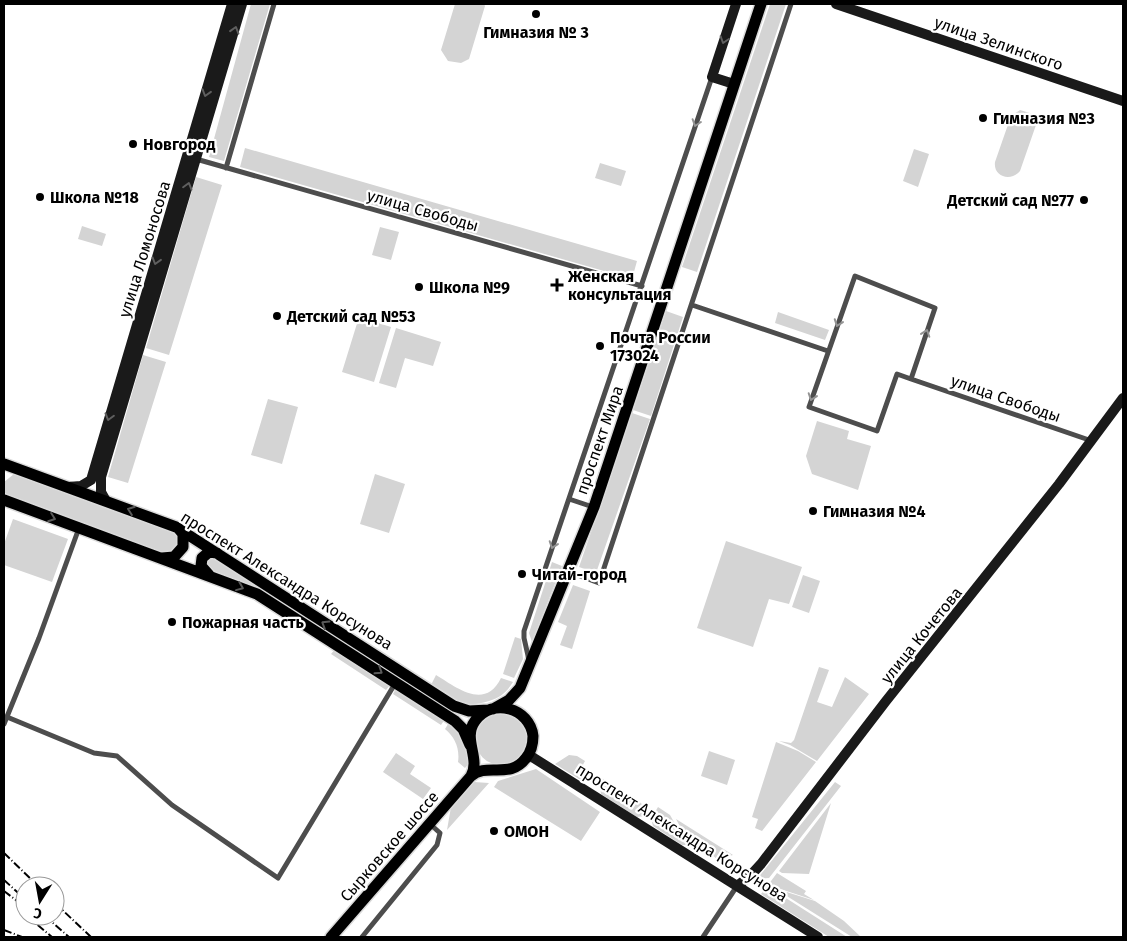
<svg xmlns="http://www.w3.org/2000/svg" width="1127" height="941" viewBox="0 0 1127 941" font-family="'Fira Sans',sans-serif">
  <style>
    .green { fill: #d4d4d4 }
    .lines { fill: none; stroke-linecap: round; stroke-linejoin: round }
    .primary-casing { stroke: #dbdbdb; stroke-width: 14 }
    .street { stroke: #4d4d4d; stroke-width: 5 }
    .secondary { stroke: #1a1a1a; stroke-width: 10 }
    .primary { stroke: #000; stroke-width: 11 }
    .rail { stroke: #000; stroke-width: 2; stroke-dasharray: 8 2.5 1 2.5; stroke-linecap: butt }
    .oneway { stroke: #5f5f5f }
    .oneway2 { stroke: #949494 }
    .oneway3 { stroke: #595959 }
    .poi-dot { fill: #000; stroke: #fff; stroke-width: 2 }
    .labels { text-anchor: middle; stroke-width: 4.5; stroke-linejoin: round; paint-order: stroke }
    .poi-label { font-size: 16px; font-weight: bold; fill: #000; stroke: #fff; text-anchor: start }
    .street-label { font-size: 16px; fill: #000; stroke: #fff }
  </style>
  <rect width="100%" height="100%" fill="#fff"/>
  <path class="green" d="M251 4H270L224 161 209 157Z
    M455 4H484L485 6 469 59 461 63 448 61 441 50Z
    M770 4H786L697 272 682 267Z
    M1020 110 1033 114 1036 125 1020 171C1011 182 993 177 995 162L1011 116Z
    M245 148 637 261 632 279 240 167Z
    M914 149 929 154 918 187 903 181Z
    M600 163 626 171 621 186 595 178Z
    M196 177 222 185 169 355 146 348Z
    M82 226 106 234 102 246 78 239Z
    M380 227 399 232 391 260 372 255Z
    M666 311 683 317 651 416 633 410Z
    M778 312 829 330 825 340 775 323Z
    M359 317 391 327 374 382 342 372Z
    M396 328 441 342 433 366 405 358 396 388 379 383Z
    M143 355 166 362 128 483 108 477Z
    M268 399 298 407 282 464 251 455Z
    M632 413 650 419 596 573 579 567Z
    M817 421 849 431 847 439 871 446 858 490 812 474 806 456Z
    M14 474 171 530 178 537V546L172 552 163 553 11 498 4 492V482Z
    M375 474 405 484 389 533 360 524Z
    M13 519 68 539 52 582 4 565V544Z
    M726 541 802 567 789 604 769 599 753 647 697 628Z
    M210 555 457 712 455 717 256 589 209 570 205 559Z
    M552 562 562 566 532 642 529 633Z
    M803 575 820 581 809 613 792 607Z
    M573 585 590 591 572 649 560 645 567 626 558 622Z
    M515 637 521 639 523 659 514 678 503 674Z
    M336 648 391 684 386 690 331 654Z
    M819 667 829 670 817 702 832 707 845 677 869 694 817 761 790 745 779 741 791 743 794 740Z
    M436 675C456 687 485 711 501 678L513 682C506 693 501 697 489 701 461 710 452 700 431 685Z
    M397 687 445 719 441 725 393 694Z
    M475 739a26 26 0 1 1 52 0a26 26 0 1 1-52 0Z
    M450 721 460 729 469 763 465 768 458 762C460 749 455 737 445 729Z
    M776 742 798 751 816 762 762 831 755 828 758 819 752 817Z
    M709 751 735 760 727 785 701 776Z
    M396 753 415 766 410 774 431 788 423 799 383 772Z
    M569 755 577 756 585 761 579 772 589 778 604 779V781L579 779 555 764Z
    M536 769 600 812 581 841 494 787 498 781Z
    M474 782 489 783 447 830 451 807Z
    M835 782 841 786 769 878 757 879Z
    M604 786C617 789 644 799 647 812L645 816 637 817 601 794 600 787Z
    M831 803 809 874 782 873 779 871Z
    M658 807 670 815 687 845H682L653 826 651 819Z
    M676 819 733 855 717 859 694 841 692 844 688 842Z
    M777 873 806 891 804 894 814 900 768 885Z
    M767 886 847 937H829L761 894Z
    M774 888 815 901 844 921 861 937H852Z"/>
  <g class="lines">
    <defs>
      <path id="primary" d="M4 464 176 527 454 706 469 711 489 710
        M4 500 257 594 455 721 463 729 470 745
        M162 558 174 557 183 547V534L178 528
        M209 575 201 566 202 558 209 552 217 553
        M493 709 509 700 520 688 594 507 761 4
        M331 937 471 776C487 762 510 780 526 758 531 752 533 744 533 736 530 708 492 697 475 721 462 739 481 758 471 776"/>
    </defs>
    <use href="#primary" class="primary-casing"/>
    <path class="street" d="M196 159 642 286
      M226 168 274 4
      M692 305 828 351
      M911 379 935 308 855 276 809 407 877 431 897 374 911 379 1092 441
      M569 499 593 507
      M569 572 599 583 601 577 791 4
      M529 660 524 638V631L712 77
      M7 717 94 753 117 756 172 805 278 878 396 682
      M4 724 39 638 79 528
      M362 937 437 845 440 833 430 824
      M703 937 737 886"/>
    <path class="secondary" d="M836 4 1123 101
      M734 84 712 77 736 4
      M68 487 81 486 91 480 232 4
      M106 501 101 492V477L242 4
      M529 755 818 937
      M737 886 750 876 761 864 886 701 1059 484 1123 398"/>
    <use href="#primary" class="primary"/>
    <path class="rail" d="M4 853 38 886
      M4 880 25 899
      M4 891 25 907
      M55 903 91 937
      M27 916 52 937
      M45 916 69 937
      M4 930 22 937"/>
  </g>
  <defs><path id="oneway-chevron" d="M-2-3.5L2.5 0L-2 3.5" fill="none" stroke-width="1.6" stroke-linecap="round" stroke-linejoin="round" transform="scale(1.25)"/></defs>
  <g class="oneway">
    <use href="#oneway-chevron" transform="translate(235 30) rotate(-73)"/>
    <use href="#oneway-chevron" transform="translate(724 40) rotate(108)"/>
    <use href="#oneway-chevron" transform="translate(206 93) rotate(107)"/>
    <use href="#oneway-chevron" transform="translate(188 186) rotate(-74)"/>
    <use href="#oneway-chevron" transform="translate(156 261) rotate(107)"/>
    <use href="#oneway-chevron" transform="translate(109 417) rotate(106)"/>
  </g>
  <g class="oneway2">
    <use href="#oneway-chevron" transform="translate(696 123) rotate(108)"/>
    <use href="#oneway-chevron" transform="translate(838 323) rotate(110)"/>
    <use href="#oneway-chevron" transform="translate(926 333) rotate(-71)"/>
    <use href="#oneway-chevron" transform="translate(812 397) rotate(109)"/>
    <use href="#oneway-chevron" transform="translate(553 545) rotate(109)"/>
  </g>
  <g class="oneway3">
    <use href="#oneway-chevron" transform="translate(131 510) rotate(-160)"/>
    <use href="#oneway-chevron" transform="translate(52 518) rotate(20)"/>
    <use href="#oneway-chevron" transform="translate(240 587) rotate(22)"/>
    <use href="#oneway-chevron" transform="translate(325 624) rotate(-148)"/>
    <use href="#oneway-chevron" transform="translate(379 671) rotate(33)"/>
  </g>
  <g class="poi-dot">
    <circle cx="536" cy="14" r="5"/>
    <circle cx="983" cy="118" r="5"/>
    <circle cx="133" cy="144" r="5"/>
    <circle cx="40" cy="197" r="5"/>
    <circle cx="1084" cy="200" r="5"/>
    <path d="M554.5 277.5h5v5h5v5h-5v5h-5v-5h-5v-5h5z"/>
    <circle cx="419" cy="287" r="5"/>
    <circle cx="277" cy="316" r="5"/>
    <circle cx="600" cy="346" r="5"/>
    <circle cx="813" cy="511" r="5"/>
    <circle cx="522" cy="574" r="5"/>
    <circle cx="172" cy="622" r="5"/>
    <circle cx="494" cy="831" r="5"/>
  </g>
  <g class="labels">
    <g class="poi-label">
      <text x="536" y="38" text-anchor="middle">Гимназия № 3</text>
      <text x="993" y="124">Гимназия №3</text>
      <text x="143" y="150">Новгород</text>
      <text x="50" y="203">Школа №18</text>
      <text x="1074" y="206" text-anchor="end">Детский сад №77</text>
      <text x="568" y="282">Женская<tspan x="568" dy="18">консультация</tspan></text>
      <text x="429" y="293">Школа №9</text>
      <text x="287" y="322">Детский сад №53</text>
      <text x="610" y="343">Почта России<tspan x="610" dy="18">173024</tspan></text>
      <text x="823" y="517">Гимназия №4</text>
      <text x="532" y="580">Читай-город</text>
      <text x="182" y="628">Пожарная часть</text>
      <text x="504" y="837">ОМОН</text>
    </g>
    <g class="street-label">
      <text transform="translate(999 43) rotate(19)" y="6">улица Зелинского</text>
      <text transform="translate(423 210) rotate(16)" y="6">улица Свободы</text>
      <text transform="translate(144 249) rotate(-73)" y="6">улица Ломоносова</text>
      <text transform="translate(1006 398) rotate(19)" y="6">улица Свободы</text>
      <text transform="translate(599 440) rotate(-71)" y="6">проспект Мира</text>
      <text transform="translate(287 580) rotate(32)" y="6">проспект Александра Корсунова</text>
      <text transform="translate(921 635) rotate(-51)" y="6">улица Кочетова</text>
      <text transform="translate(682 832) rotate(32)" y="6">проспект Александра Корсунова</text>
      <text transform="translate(389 846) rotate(-49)" y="6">Сырковское шоссе</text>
    </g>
  </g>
  <rect width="1127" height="941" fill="none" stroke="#000000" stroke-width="10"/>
  <g transform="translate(40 901) rotate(191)"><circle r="24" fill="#ffffff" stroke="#999999"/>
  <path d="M0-4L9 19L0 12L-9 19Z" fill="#000000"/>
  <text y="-8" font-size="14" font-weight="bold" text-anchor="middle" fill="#000000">С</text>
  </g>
</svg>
